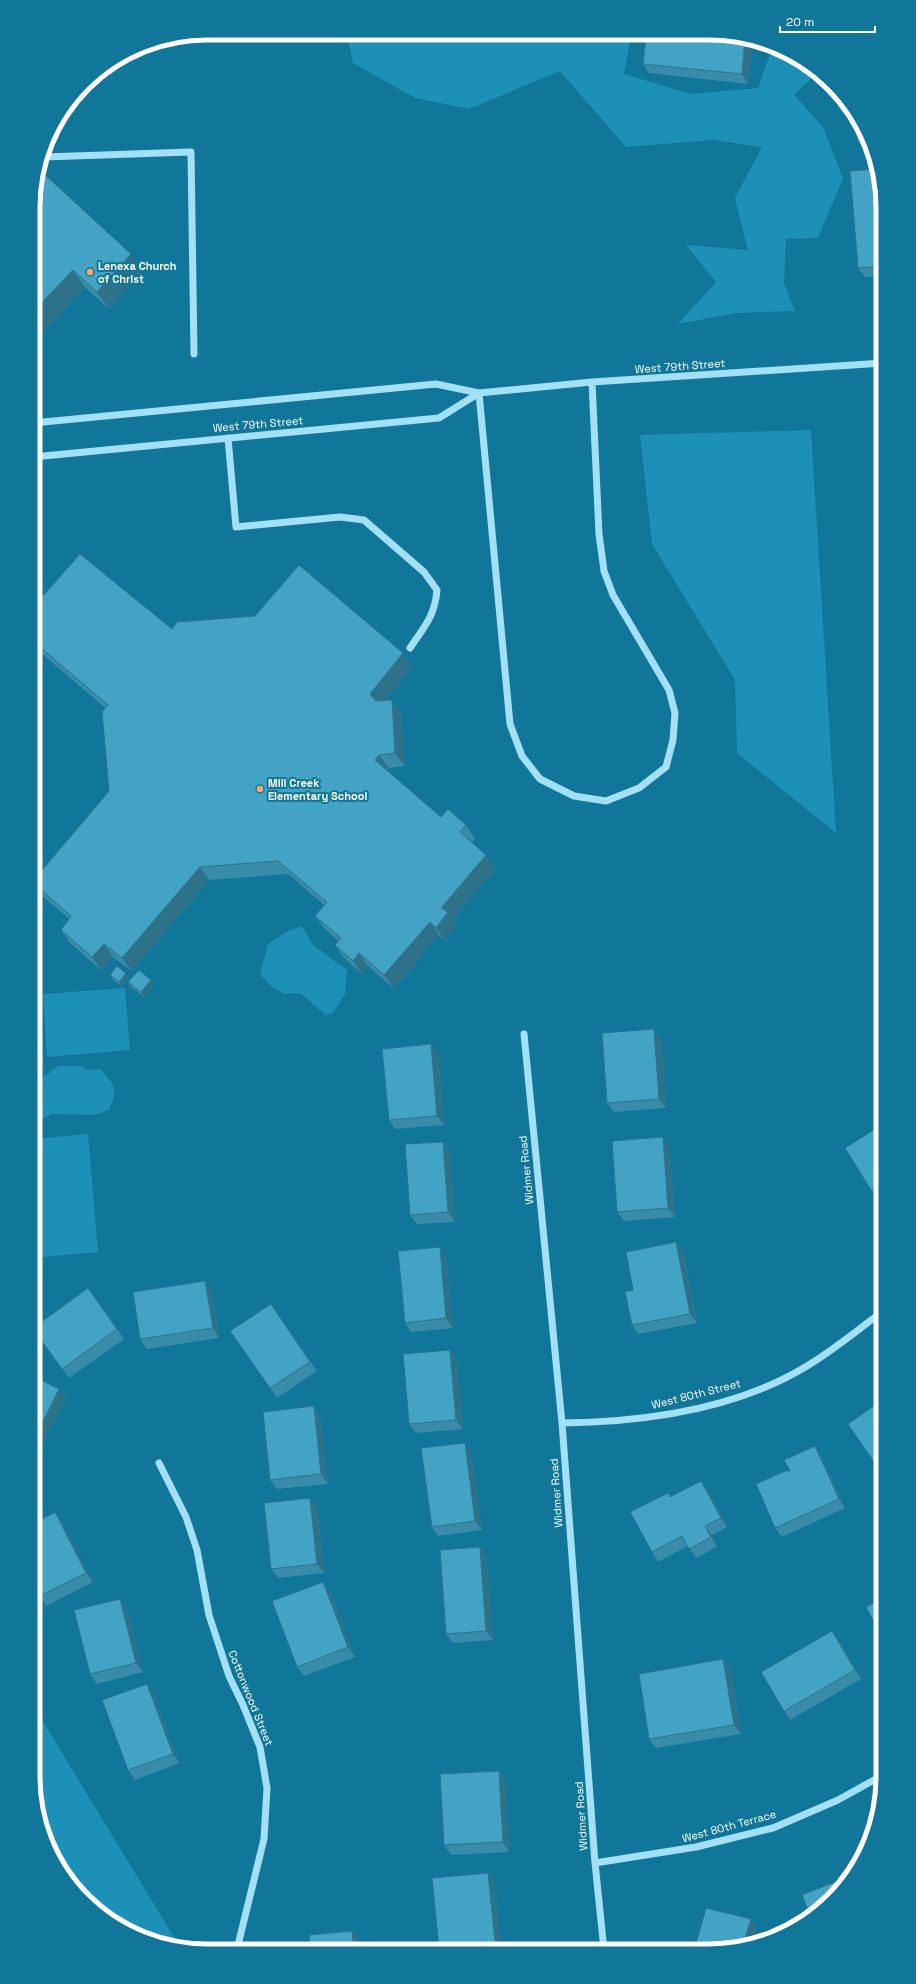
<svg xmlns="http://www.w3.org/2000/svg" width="916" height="1984" viewBox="0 0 916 1984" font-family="'Space Grotesk',sans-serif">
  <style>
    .green { fill: #1c90b6 }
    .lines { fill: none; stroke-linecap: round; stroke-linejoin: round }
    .minor { stroke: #a3e0f5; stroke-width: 7 }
    .wall { fill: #398ca9 }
    .shaded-wall { fill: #2e728a }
    .building { fill: #42a3c5; stroke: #2e728a }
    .poi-dot { fill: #ffa567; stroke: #10769a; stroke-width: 1.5 }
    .labels { text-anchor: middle; stroke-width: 4; stroke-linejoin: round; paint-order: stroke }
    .poi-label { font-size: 11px; font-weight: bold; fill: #fff; stroke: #10769a; text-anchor: start }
    .street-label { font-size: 11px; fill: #fff; stroke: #10769a }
    .rim { fill: none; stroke: #fff; stroke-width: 5 }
  </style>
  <rect width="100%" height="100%" fill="#10769a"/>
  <path class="green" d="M347 34 631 36 624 74 691 94 758 88 773 46 786 51 818 72 794 95 823 127 843 178 818 238 786 239 784 283 795 311 736 313 678 324 716 282 686 245 748 250 735 198 762 147 713 140 626 147 560 71 469 109 415 98 353 63Z
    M811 430 836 833 737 753 735 680 652 544 640 435Z
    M302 926 313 945 347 970 345 994 333 1013 326 1015 300 993 284 994 271 986 260 974 268 944 286 932Z
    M125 988 130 1050 47 1057 43 994Z
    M33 1028H40L44 1067H33Z
    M58 1066H81L87 1070 100 1069C115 1085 119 1088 109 1110L94 1115 52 1114 33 1124V1079L45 1076Z
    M88 1134 98 1252 33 1258V1139Z
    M33 1705 177 1942 166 1945 130 1933 92 1908 56 1864 39 1822 33 1777Z"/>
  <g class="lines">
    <path class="minor" d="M44 157 191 152 194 354
      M479 393 510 724 522 756 540 779 574 796 606 801 639 788 666 767 673 740 675 713 669 690 613 595 604 571 599 534 592 382
      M33 423 436 384 479 393 592 382 883 363
      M228 438 236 527 340 517 364 520 424 572 437 590C435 616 424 627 410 648
      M33 457 439 418 479 393
      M524 1034 562 1423 595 1863 604 1950
      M562 1423C645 1422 735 1410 807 1366 834 1350 858 1330 883 1311
      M159 1463 186 1517 197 1550 209 1615 229 1676 243 1705 260 1747 267 1788 264 1839 239 1941 240 1948
      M595 1863 696 1847 773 1828 838 1800 883 1775"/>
  </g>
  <path class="wall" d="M743 36 753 40 748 84 649 73 643 64Z
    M860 120 872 149 864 150 858 141Z
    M33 196 143 271 109 309 85 287 40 335 33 329Z
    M883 207V276L865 277 858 268Z
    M33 607 412 667 385 700 401 713 405 766 389 768 387 771 441 817 466 825 475 839 472 842 496 868 453 920 457 926 445 941 439 935 394 989 368 966 362 974 344 958 335 945 338 941 325 929 315 916 324 905 288 874 209 880 132 971 113 957 102 971 70 943 61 930 69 919 42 896 33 884V881L109 791 105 708 33 646Z
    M110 975 129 978 122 986 113 980Z
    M128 982 154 985 144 997 131 987Z
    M654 1029 661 1039 666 1108 614 1112 607 1103Z
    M431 1044 438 1054 444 1125 395 1129 389 1120Z
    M883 1124V1196L878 1199 871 1190Z
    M443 1142 450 1151 455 1222 417 1224 410 1215Z
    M669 1147 675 1217 624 1221 617 1212Z
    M676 1242 683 1251 697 1323 638 1334 632 1325 633 1290Z
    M446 1257 453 1328 411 1332 405 1323Z
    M205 1281 212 1290 219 1338 147 1349 140 1339Z
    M88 1288 124 1339 69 1378 33 1329Z
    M271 1304 317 1371 277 1398 230 1331Z
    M456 1359 463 1429 416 1433 409 1424Z
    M33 1376 59 1389 66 1398 37 1455 33 1453Z
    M883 1401V1474L876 1465Z
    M320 1416 328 1484 277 1489 270 1480Z
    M471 1452 482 1530 438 1536 432 1527Z
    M821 1455 845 1508 782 1537 775 1528Z
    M701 1481 708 1490 727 1527 712 1535 717 1547 696 1558 688 1546 658 1562 652 1552 668 1493 671 1496Z
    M310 1498 317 1507 324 1573 278 1578 271 1569Z
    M55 1512 62 1522 93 1582 46 1606 40 1596Z
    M480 1547 486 1556 493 1640 453 1643 446 1634Z
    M323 1582 330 1591 355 1657 304 1676 297 1667Z
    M127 1608 143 1672 97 1684 90 1674Z
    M832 1631 839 1640 861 1679 790 1720 784 1711Z
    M730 1669 741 1734 656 1748 649 1739Z
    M153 1693 179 1763 135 1780 128 1770Z
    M499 1771 505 1780 509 1852 451 1855 444 1845Z"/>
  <path class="shaded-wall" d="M745 37 753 40 748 84 742 74Z
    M131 254 143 271 109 309 97 292Z
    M73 270 85 287 40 335 33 325V312Z
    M403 653 412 667 379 707 370 694Z
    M392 700 401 713 405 766 395 753Z
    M379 755 389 768 384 774 375 760Z
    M486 855 496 868 453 920 457 926 445 941 436 928 441 908Z
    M200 867 209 880 132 971 122 958Z
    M430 922 439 935 394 989 384 975Z
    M104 944 113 957 102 971 92 957Z
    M359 953 368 966 362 974 353 961Z
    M126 973 129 978 122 986 119 982Z
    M151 980 154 985 144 997 141 992Z
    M654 1029 661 1039 666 1108 659 1099Z
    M431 1044 438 1054 444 1125 437 1116Z
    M663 1137 669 1147 675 1217 668 1208Z
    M443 1142 450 1151 455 1222 448 1212Z
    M676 1242 683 1251 697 1323 690 1314Z
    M440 1247 446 1257 453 1328 446 1318Z
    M205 1281 212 1290 219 1338 213 1328Z
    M450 1350 456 1359 463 1429 456 1420Z
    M59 1389 66 1398 37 1455 33 1449V1442Z
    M314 1406 320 1416 328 1484 321 1474Z
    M465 1443 471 1452 482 1530 475 1521Z
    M815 1446 821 1455 845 1508 839 1499Z
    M701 1481 708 1490 727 1527 721 1518Z
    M310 1498 317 1507 324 1573 317 1564Z
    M55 1512 62 1522 93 1582 86 1573Z
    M705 1526 712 1535 717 1547 711 1537Z
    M480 1547 486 1556 493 1640 486 1631Z
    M323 1582 330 1591 355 1657 348 1647Z
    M120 1599 127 1608 143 1672 136 1663Z
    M832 1631 839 1640 861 1679 855 1670Z
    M723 1659 730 1669 741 1734 734 1725Z
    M147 1684 153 1693 179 1763 173 1754Z
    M499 1771 505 1780 509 1852 503 1842Z
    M488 1873 495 1882 501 1950H496Z
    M751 1919 757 1929 753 1945 743 1946Z
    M352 1931 359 1940 360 1949H354Z"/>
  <path class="building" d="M646 36H743L745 37 742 74 643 64Z
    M855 114 860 120 868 140 858 141Z
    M878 169 883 207V266L858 268 850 171Z
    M42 172 131 254 97 292 73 270 33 312V196L39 176Z
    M80 554 172 629 177 622 255 616 299 565 403 653 370 694 376 701 392 700 395 753 379 755 375 760 441 817 448 809 466 825 460 832 486 855 441 908 448 912 436 928 430 922 384 975 359 953 353 961 335 945 341 938 315 916 327 902 278 861 200 867 122 958 104 944 92 957 61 930 71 916 33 883V881L109 791 102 712 108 705 33 641V607Z
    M117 966 126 973 119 982 110 975Z
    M139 970 151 980 141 992 128 982Z
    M654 1029 659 1099 607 1103 602 1033Z
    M431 1044 437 1116 389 1120 382 1049Z
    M883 1124V1183L871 1190 845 1148Z
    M663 1137 668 1208 617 1212 612 1141Z
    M443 1142 448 1212 410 1215 405 1144Z
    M676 1242 690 1314 632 1325 625 1292 633 1290 626 1252Z
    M440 1247 446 1318 405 1323 398 1251Z
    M205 1281 213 1328 140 1339 133 1292Z
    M88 1288 117 1329 62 1369 33 1329V1328Z
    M271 1304 310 1362 270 1388 230 1331Z
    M450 1350 456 1420 409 1424 403 1354Z
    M33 1376 59 1389 33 1442Z
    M882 1400 883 1460 876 1465 848 1424Z
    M314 1406 321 1474 270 1480 263 1412Z
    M465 1443 475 1521 432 1527 421 1448Z
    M815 1446 839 1499 775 1528 756 1484 785 1471H790L784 1460Z
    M701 1481 721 1518 705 1526 711 1537 689 1549 682 1536 652 1552 630 1512 668 1493 670 1497Z
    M310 1498 317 1564 271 1569 264 1503Z
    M55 1512 86 1573 40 1596 33 1583V1524Z
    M480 1547 486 1631 446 1634 440 1550Z
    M323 1582 348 1647 297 1667 272 1601Z
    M883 1598V1639L866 1607Z
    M120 1599 136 1663 90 1674 74 1610Z
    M832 1631 855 1670 784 1711 761 1672Z
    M723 1659 734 1725 649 1739 639 1674Z
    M147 1684 173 1754 128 1770 102 1700Z
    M499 1771 503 1842 444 1845 440 1774Z
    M488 1873 496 1950 439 1949 432 1878Z
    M850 1876 840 1891 811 1917 802 1895Z
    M706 1908 751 1919 743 1946 709 1951H694Z
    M352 1931 354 1949H310L309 1935Z"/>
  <g class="poi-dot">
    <circle cx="90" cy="272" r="4"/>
    <circle cx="260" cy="789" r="4"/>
  </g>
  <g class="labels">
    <g class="poi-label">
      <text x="98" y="270">Lenexa Church<tspan x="98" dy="13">of Christ</tspan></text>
      <text x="268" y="787">Mill Creek<tspan x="268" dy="13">Elementary School</tspan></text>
    </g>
    <g class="street-label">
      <text transform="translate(680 366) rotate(-4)" y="4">West 79th Street</text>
      <text transform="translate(258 424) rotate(-5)" y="4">West 79th Street</text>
      <text transform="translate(526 1170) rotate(-96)" y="4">Widmer Road</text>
      <text transform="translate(696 1394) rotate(-14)" y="4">West 80th Street</text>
      <text transform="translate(556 1493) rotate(-94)" y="4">Widmer Road</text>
      <text transform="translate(251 1698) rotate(68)" y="4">Cottonwood Street</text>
      <text transform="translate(581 1816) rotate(-94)" y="4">Widmer Road</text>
      <text transform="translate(729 1826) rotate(-15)" y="4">West 80th Terrace</text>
    </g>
  </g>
  <path d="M0 0H916V1984H0ZM207 40H709A167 167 0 0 1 876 207V1777A167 167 0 0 1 709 1944H207A167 167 0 0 1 40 1777V207A167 167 0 0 1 207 40Z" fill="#10769a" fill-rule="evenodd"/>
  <path class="rim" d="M207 40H709A167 167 0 0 1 876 207V1777A167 167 0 0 1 709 1944H207A167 167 0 0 1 40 1777V207A167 167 0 0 1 207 40Z"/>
  <path d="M780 26v6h95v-6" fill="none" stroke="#ffffff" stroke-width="2"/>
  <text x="786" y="26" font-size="12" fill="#ffffff" stroke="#10769a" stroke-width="3" paint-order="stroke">20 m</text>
</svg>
